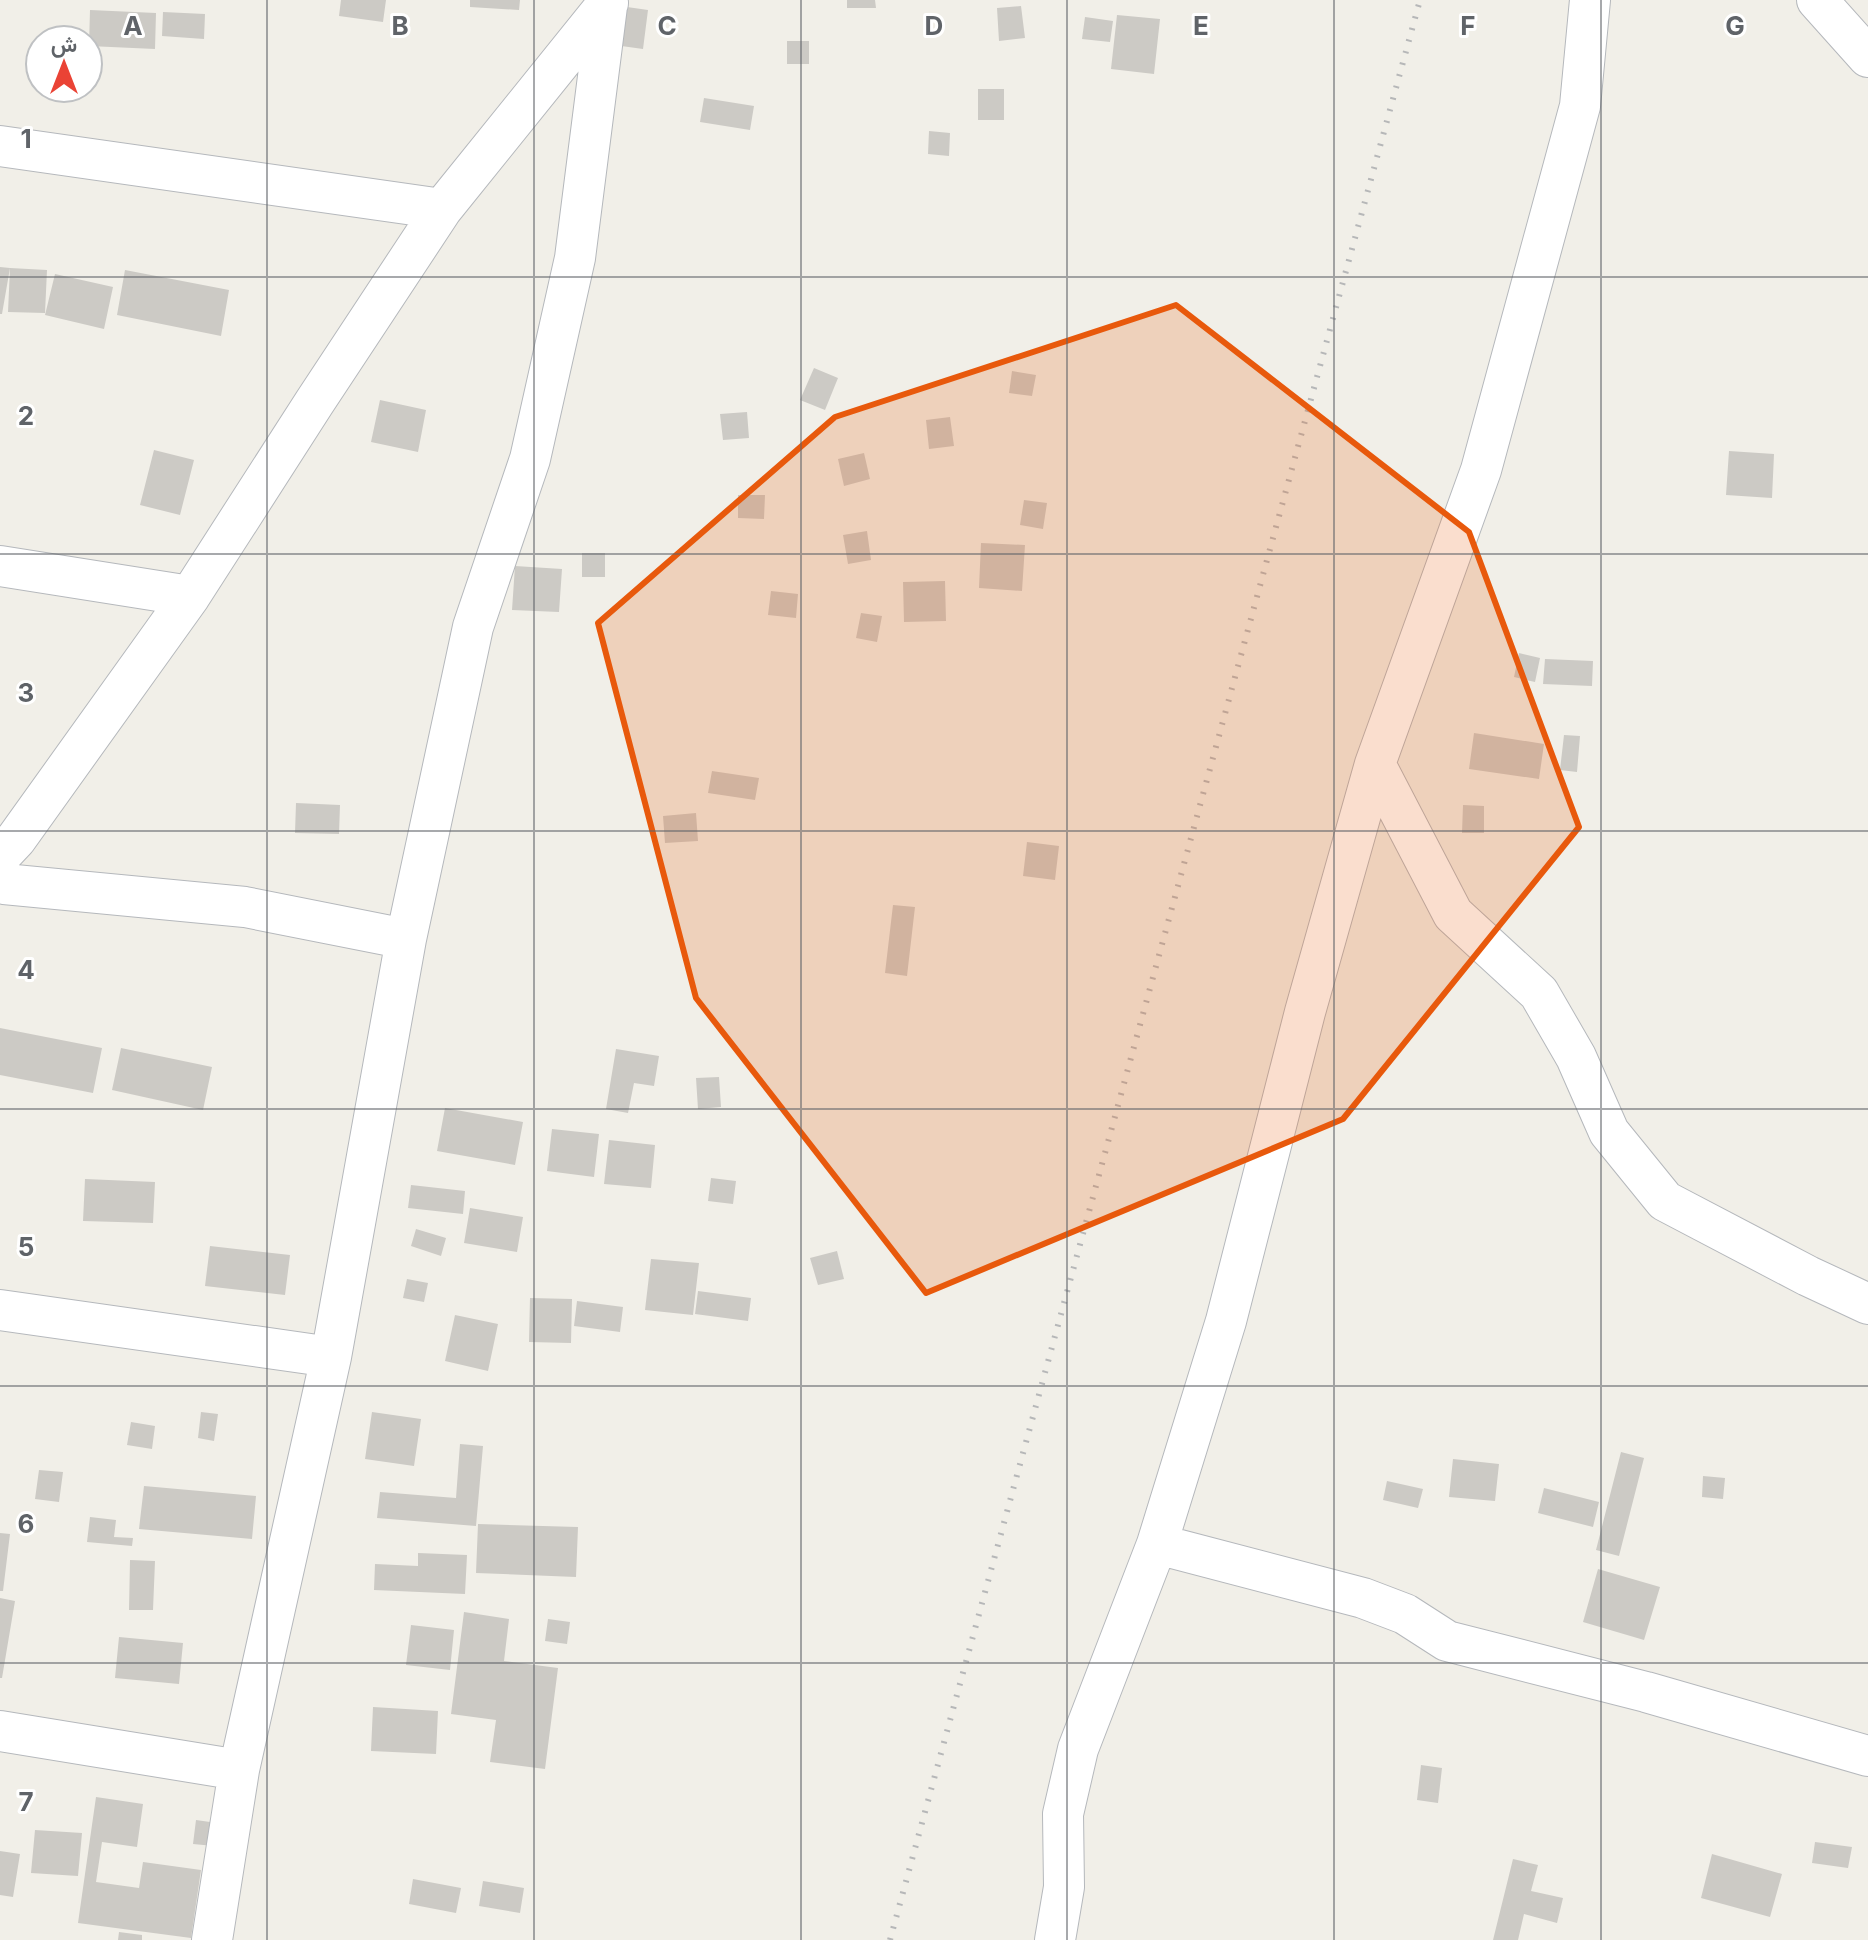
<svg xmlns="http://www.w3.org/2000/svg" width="1868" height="1940" viewBox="0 0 1868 1940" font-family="Inter,Vazirmatn,sans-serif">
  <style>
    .building { fill: #cccac5 }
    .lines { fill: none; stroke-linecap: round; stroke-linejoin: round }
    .street-casing { stroke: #b5b8bc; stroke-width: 42 }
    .street { stroke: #fff; stroke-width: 40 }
    .rail { stroke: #b6b7b8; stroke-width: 6; stroke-dasharray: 2 10; stroke-linecap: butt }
    .marked { fill: #e8590c; fill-opacity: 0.2; stroke: #e8590c; stroke-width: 6; stroke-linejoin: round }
    .grid { fill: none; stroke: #5f6368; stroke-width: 2; stroke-opacity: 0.55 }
    .grid-label { font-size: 26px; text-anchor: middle; font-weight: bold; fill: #5f6368; stroke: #fff; stroke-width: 6; stroke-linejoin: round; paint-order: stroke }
  </style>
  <rect width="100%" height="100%" fill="#f1efe8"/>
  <path class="building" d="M341 0H386L383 22 339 16Z
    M470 0H520L519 10 470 7Z
    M847 0H875L876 8H847Z
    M613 5 648 10 643 49 607 44Z
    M1021 6 1025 38 999 41 997 8Z
    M90 10 156 13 155 49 89 46Z
    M163 12 205 14 204 39 162 36Z
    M1117 15 1160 19 1154 74 1111 69Z
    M1085 17 1113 21 1110 42 1082 39Z
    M787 41H809V64H787Z
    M978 89H1004V120H978Z
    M704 98 754 106 750 130 700 122Z
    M929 131 950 133 949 156 928 154Z
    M0 267 10 268 2 314H0Z
    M10 268 47 270 45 313 8 312Z
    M125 270 229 290 221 336 117 315Z
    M55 274 113 287 104 329 45 315Z
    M814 368 838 378 825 410 800 400Z
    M1012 371 1036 375 1032 396 1009 393Z
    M380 400 426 410 418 452 371 442Z
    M747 412 749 438 723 440 720 414Z
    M950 417 954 446 929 449 926 420Z
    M154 450 194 460 180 515 140 505Z
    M1729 451 1774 454 1772 498 1726 495Z
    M864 453 870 479 844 486 838 459Z
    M738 495H765L764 519 738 518Z
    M1024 500 1047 503 1043 529 1020 525Z
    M867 531 871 560 848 564 843 535Z
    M981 543 1025 545 1022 591 979 588Z
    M582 553H605V577H582Z
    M515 566 562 569 559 612 512 610Z
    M945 581 946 621 904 622 903 582Z
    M771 591 798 594 796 618 768 615Z
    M861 613 882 616 877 642 856 638Z
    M1519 653 1540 658 1535 682 1514 677Z
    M1545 659 1593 661 1592 686 1543 684Z
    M1474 733 1544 744 1539 779 1469 769Z
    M1564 735 1580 736 1577 772 1560 770Z
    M712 771 759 778 755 800 708 793Z
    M296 803 340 805 339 834 295 833Z
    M1463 805 1484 806V833H1462Z
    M696 813 698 841 665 843 663 816Z
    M1027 842 1059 846 1055 880 1023 876Z
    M893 905 915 907 907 976 885 973Z
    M0 1028 102 1048 93 1093 0 1075Z
    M121 1048 212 1067 203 1110 112 1090Z
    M616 1049 659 1056 654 1086 634 1083 628 1113 606 1109Z
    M719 1077 721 1107 698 1109 696 1078Z
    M445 1108 523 1122 515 1165 437 1151Z
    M552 1129 599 1134 594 1177 547 1171Z
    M609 1140 655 1145 651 1188 604 1184Z
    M711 1178 736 1181 733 1204 708 1201Z
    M85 1179 155 1182 153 1223 83 1221Z
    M411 1185 465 1191 463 1214 408 1208Z
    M470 1208 523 1217 517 1252 464 1243Z
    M416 1229 446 1238 441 1256 411 1246Z
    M210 1246 290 1255 285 1295 205 1286Z
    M837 1251 844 1279 818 1285 810 1258Z
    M651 1259 699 1263 693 1315 645 1310Z
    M407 1279 428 1283 424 1302 403 1298Z
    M698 1291 751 1298 748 1321 695 1314Z
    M530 1298 572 1299 571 1343 529 1342Z
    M577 1301 623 1307 620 1332 574 1326Z
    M455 1315 498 1324 488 1371 445 1361Z
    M201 1412 218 1414 214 1441 198 1438Z
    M372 1412 421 1419 414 1466 365 1459Z
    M131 1422 155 1426 152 1449 127 1445Z
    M460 1444 483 1446 476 1526 377 1518 380 1492 456 1498Z
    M1621 1452 1644 1458 1619 1556 1596 1550Z
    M1453 1459 1499 1464 1495 1501 1449 1497Z
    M39 1470 63 1472 59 1502 35 1499Z
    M1703 1476 1725 1478 1723 1499 1702 1497Z
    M1387 1481 1423 1489 1418 1508 1383 1500Z
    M144 1486 256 1496 252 1539 139 1529Z
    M1544 1488 1599 1502 1593 1527 1538 1513Z
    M90 1517 116 1520 114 1537 133 1538 132 1546 87 1542Z
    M478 1524 578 1527 576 1577 476 1573Z
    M0 1533 10 1534 3 1591H0Z
    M418 1553 467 1555 465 1594 374 1590 375 1564 418 1566Z
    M130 1560 155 1561 153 1610H129Z
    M1598 1569 1660 1587 1644 1640 1583 1622Z
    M0 1598 15 1601 2 1678H0Z
    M464 1612 509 1619 504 1661 558 1668 545 1769 490 1762 496 1720 451 1714Z
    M548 1619 570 1622 567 1644 545 1641Z
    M411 1625 454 1630 450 1670 406 1665Z
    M119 1637 183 1643 179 1684 115 1678Z
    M373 1707 438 1711 436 1754 371 1751Z
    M1421 1765 1442 1768 1438 1803 1417 1800Z
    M96 1797 143 1804 137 1847 102 1842 96 1882 139 1888 143 1862 201 1870 191 1938 78 1923Z
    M196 1820 217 1823 214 1846 193 1844Z
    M35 1830 82 1833 78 1876 31 1873Z
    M1815 1842 1852 1847 1848 1868 1812 1863Z
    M0 1851 20 1854 13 1897 0 1895Z
    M1712 1854 1782 1874 1770 1917 1701 1898Z
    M1513 1859 1538 1865 1531 1891 1563 1898 1557 1923 1524 1914 1518 1940H1493Z
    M413 1879 461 1888 456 1913 409 1904Z
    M483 1881 524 1888 520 1913 479 1906Z
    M119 1932 142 1935V1940H118Z"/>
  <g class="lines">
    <defs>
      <path id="street" d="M1817 0 1868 57
        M0 146 442 209
        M0 566 190 596
        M1375 764 1453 914 1539 993 1576 1057 1609 1132 1665 1201 1808 1276 1868 1304
        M0 856 16 839 190 596 314 403 442 209 608 3
        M4 884 245 907 406 939
        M0 1310 331 1357
        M1157 1544 1363 1598 1405 1614 1447 1641 1646 1692 1868 1756
        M0 1731 239 1770
        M212 1940 239 1770 331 1357 406 939 473 627 530 459 575 258 607 6
        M1055 1940 1064 1887 1063 1814 1078 1749 1157 1544 1226 1321 1305 1012 1375 764 1481 470 1580 106 1590 0"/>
    </defs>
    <use href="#street" class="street-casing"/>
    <use href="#street" class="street"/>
    <path class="rail" d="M890 1940 1420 0"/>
  </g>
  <path class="marked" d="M1176 305 1469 532 1579 827 1343 1119 926 1293 696 998 598 623 835 417Z"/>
  <path class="grid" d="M267 0V1940M534 0V1940M801 0V1940M1067 0V1940M1334 0V1940M1601 0V1940M0 277H1868M0 554H1868M0 831H1868M0 1109H1868M0 1386H1868M0 1663H1868"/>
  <g class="grid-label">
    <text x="133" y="35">A</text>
    <text x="400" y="35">B</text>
    <text x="667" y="35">C</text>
    <text x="934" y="35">D</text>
    <text x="1201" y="35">E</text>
    <text x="1468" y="35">F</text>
    <text x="1735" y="35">G</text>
    <text x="26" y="148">1</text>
    <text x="26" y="425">2</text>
    <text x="26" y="702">3</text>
    <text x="26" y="979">4</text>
    <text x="26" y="1256">5</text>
    <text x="26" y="1533">6</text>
    <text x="26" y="1811">7</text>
  </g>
  <g transform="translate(64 64)"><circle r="38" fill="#ffffff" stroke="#bfc1c3" stroke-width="2"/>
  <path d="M0-6L14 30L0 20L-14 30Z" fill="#ea4335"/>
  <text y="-12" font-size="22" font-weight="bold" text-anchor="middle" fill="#5f6368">ش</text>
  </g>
</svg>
